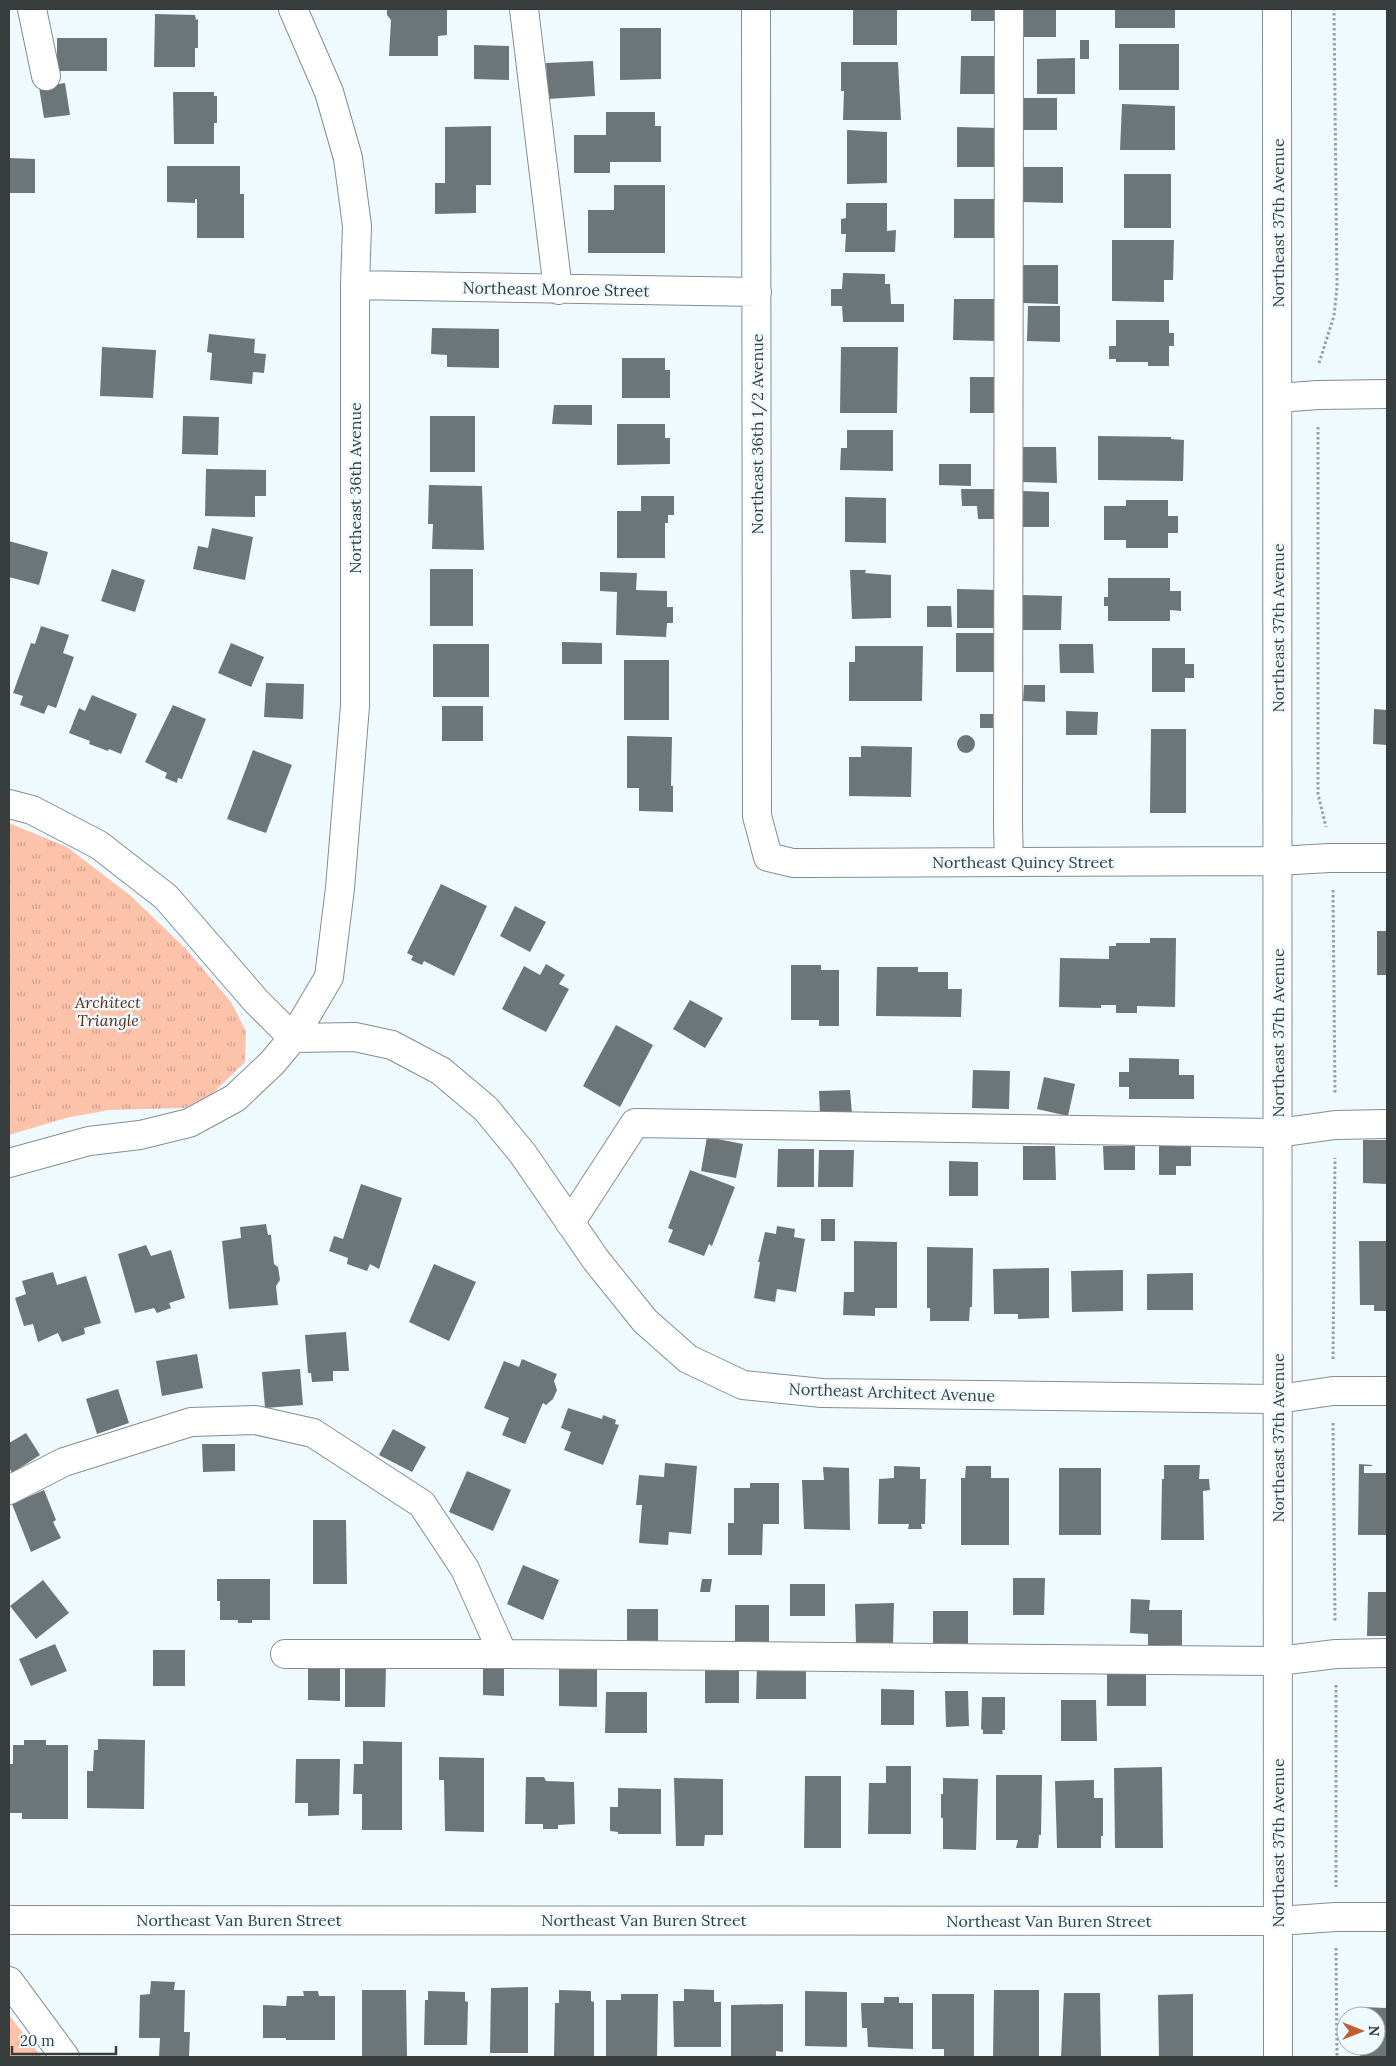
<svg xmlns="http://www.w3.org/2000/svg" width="1396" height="2066" viewBox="0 0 1396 2066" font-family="Lora,serif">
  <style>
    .park { fill: url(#park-tufts) }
    .building { fill: #6c7679 }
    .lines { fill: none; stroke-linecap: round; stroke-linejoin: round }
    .minor-casing { stroke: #848e91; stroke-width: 30 }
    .path { stroke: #979fa1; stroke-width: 3; stroke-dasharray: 2.5 2.5; stroke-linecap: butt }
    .minor { stroke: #fff; stroke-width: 28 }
    .labels { text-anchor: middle; stroke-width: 5; stroke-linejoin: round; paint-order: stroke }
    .street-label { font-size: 16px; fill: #373c3d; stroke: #effafe }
    .park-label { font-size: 16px; font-style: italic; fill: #5c2912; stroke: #effafe }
  </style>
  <defs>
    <pattern id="park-tufts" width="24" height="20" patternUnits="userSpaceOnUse" patternTransform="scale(1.25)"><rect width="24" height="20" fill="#fcc2aa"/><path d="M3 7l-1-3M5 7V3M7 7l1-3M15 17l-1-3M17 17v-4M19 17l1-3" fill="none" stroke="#cd9f8c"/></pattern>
  </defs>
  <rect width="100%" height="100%" fill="#effafe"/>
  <path class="park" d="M9 823 67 847 131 896 186 949 231 1002 246 1031 245 1062 212 1094 184 1108 109 1110 66 1118 9 1135Z
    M9 2015 42 2057H9Z"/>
  <path class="building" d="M387 9 447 10V35L438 36V56H389L391 20 387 15Z
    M853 9H897V45H853Z
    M971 9H995V21H971Z
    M1022 9H1056V37H1022Z
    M1115 9H1175V28H1115Z
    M155 14 195 15 196 20 198 19V48H195V67H154Z
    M620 28H661V79L620 80Z
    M57 38H107V71H57Z
    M1080 40H1089V59H1080Z
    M1119 44H1179V90H1119Z
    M474 45 509 46V80L474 79Z
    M961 56H997V94H960Z
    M1075 58V94H1037V59Z
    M593 61 595 96 548 99 546 63Z
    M841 62H898L901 120H843L844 91H841Z
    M65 83 70 115 44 118 39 87Z
    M173 92H214V96H217V123H214V144H174Z
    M1022 98H1057V130H1022Z
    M1122 104 1175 106V150H1120Z
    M606 112H655V126H661V162H610V173H574V135H606Z
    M491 126V185H476V213L435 214V183H445V127Z
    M957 127 997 128V167H957Z
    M847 130 887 132V183L847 184Z
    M9 158 35 159V193H9Z
    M167 166H240V194H244V238H197V199H195V203L167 202Z
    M1023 167H1063V203L1022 202Z
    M1124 174H1171V228H1124Z
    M614 185H665V253H588V210H614Z
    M954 199H996L997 238H954Z
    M846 203H887V231L896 230 895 252H845L846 234H841V219L846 218Z
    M1112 240H1174L1173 280H1164V302L1112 301Z
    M1022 265H1058V304L1023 303Z
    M843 273 885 274V284H890L891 304H904V322H843L842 306H831V289H842Z
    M954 299H998L997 341 953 340Z
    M1028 306H1060V342L1027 341Z
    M1116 320H1169V333H1174V346H1169V366H1148V362H1116V359H1109V346H1116Z
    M432 328 499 329V368L447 367V355L431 354Z
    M209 334 255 339 254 353 266 354 264 373 253 372 252 384 210 380 212 353 207 352Z
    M102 347 156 350 153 398 100 396Z
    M841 347H898L897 413H840Z
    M622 358H665V370H670V398H622Z
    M970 377H998V413H970Z
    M554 405H592V425L552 424Z
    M183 416 219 417 218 455 182 454Z
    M430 416H475V472H430Z
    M617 424H665V438H670V464L617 465Z
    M847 430H893V471L840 470 841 448H847Z
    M1098 436 1171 437V439L1184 440 1183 481 1098 480Z
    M1023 447H1056L1057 483 1022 482Z
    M939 464H971V486L939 485Z
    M206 469 266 470V496H255V517L205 516Z
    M429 485 482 486 484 550 432 549 433 524H428Z
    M961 489H998V519H978L977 506H962Z
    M1022 491 1049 492V527H1021Z
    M641 496H674V515H668V523H665V558H617V511H641Z
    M845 497 886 498V543L845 542Z
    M1126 500H1168V516H1178V533H1168V548H1126V540H1104V506H1126Z
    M212 528 253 537 245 580 193 569 198 546 208 548Z
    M9 541 48 552 39 585 9 577Z
    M112 569 145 580 135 612 101 601Z
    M430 569H473V626H430Z
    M850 570H866L865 573 891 575V618L852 619Z
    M600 572 637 573 636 590 667 591V607H673V623H667L666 637 616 635 617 592 600 591Z
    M1108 578H1170V591H1181V611L1170 610V621H1108V606H1104V597H1108Z
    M957 589 999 590V628H957Z
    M1022 595 1062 596 1061 630H1022Z
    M927 606H951L952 627H927Z
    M41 626 69 635 63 653 74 657 56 708 48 705 44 714 20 705 23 696 13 693 31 643 35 644Z
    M956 633H998V672H956Z
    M562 642 602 643V664H562Z
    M231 643 264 657 251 687 218 673Z
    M433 644H489V697H433Z
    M1059 644H1093L1094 673H1060Z
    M855 646H923L922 701H849V662H855Z
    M1152 648H1185V664H1194V678H1185V692H1152Z
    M624 660H669V720H624Z
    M266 683 304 684 303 719 264 717Z
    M1024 685H1045V702L1023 701Z
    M92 695 137 714 121 754 109 749 108 751 89 744 90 741 69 733 79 708 85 711Z
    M173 705 206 719 182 779 178 778 177 783 165 778 167 773 145 762Z
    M442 706H483V741H442Z
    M1374 709 1387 710V745L1373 744Z
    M1066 711 1098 712 1097 735H1066Z
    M980 714H993V728H980Z
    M1151 729H1186V813H1150Z
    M957 744a9 9 0 1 1 18 0a9 9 0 1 1-18 0Z
    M627 736 672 737 671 786H673V812L639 811V788H627Z
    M861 746 912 747 911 797 849 796V757H861Z
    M253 750 292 765 266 833 227 819Z
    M441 884 487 906 454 976 424 961 422 965 411 960 413 956 407 953Z
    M515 906 546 922 530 952 500 936Z
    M1377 931H1387V975H1377Z
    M1150 938H1176L1175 1007 1137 1006V1013H1116V1005H1101V1008L1059 1007 1060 958 1109 959V946H1116V943H1150Z
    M546 964 565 975 559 984 569 989 546 1032 502 1009 524 966 540 975Z
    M791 965H821V970H839V1026H819V1020H791Z
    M877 967H918V972H948V989H962L961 1017 876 1016Z
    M690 1000 723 1018 705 1048 673 1029Z
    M616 1025 653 1045 620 1107 583 1086Z
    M1129 1058 1179 1059V1075H1194V1099H1129V1087H1119V1072H1129Z
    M973 1070 1010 1071 1009 1109 972 1108Z
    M1044 1077 1075 1084 1068 1116 1037 1109Z
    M850 1090 852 1114 820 1115 819 1091Z
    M707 1137 743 1144 736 1178 701 1171Z
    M1363 1140H1387V1184L1363 1183Z
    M1023 1146H1055L1056 1180H1023Z
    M1103 1146H1135V1170H1104Z
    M1159 1146H1191V1166H1176V1175H1159Z
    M778 1149H814V1187H777Z
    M819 1150H854L853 1187H818Z
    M949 1161 978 1162V1196H949Z
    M690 1170 735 1187 712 1246 709 1244 704 1256 668 1242 673 1230 668 1228Z
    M361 1184 402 1198 379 1269 370 1264 367 1271 347 1264 348 1258 329 1251 334 1236 343 1239Z
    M821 1219H835V1241H821Z
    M266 1224 268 1235H271L274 1264 278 1267 280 1280 276 1286 278 1305 229 1309 222 1241 241 1238 240 1227Z
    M777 1226 795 1229 794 1237 805 1239 796 1292 777 1289 775 1302 754 1298 760 1262H758L765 1232 776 1234Z
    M854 1241 897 1242V1308H875V1316L843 1315 844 1292H854Z
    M1359 1241H1387V1311H1374V1305H1360Z
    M146 1245 151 1256 171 1250 185 1298 169 1303 171 1308 157 1313 154 1308 135 1313 118 1254Z
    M927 1247 973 1248 972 1307H970L969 1321H930V1308H927Z
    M434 1264 476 1282 449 1341 409 1322Z
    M1049 1268V1318L1018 1319V1314H994L993 1269Z
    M1123 1270V1311L1072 1312 1071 1271Z
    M53 1272 57 1285 86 1276 101 1323 84 1328 85 1334 62 1342 58 1333 38 1342 33 1324 24 1326 15 1298 26 1294 22 1281Z
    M1193 1273V1310H1147V1274Z
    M346 1332 349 1371H333V1381L312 1382 311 1373H308L305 1335Z
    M197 1354 203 1388 162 1396 156 1361Z
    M522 1359 557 1374 554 1381 557 1390 553 1399 546 1405 543 1403 525 1444 502 1435 509 1418 484 1408 504 1361 519 1367Z
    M300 1369 303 1405 265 1408 262 1372Z
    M118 1389 129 1423 97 1434 86 1399Z
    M568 1408 602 1419 603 1415 616 1420 615 1424 619 1425 603 1465 564 1450 571 1432 561 1428Z
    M393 1429 426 1447 412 1472 379 1455Z
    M26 1433 40 1455 12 1473 9 1467V1443Z
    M202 1444H235V1471L203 1472Z
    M665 1463 697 1466 691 1534 669 1532 668 1545 639 1543 642 1505H636L639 1475 664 1477Z
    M1359 1464 1372 1465V1466H1364V1473H1387V1535H1358Z
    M1164 1465H1200L1199 1479H1209L1210 1490 1203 1491 1204 1540H1161L1162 1479H1164Z
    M894 1466 920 1467V1479H926L925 1524H921L922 1529H908L909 1524H878L879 1479 894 1478Z
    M966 1466H991V1478H1009V1545H961V1478H965Z
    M823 1467 849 1468 850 1530 804 1529 802 1480H824Z
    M1059 1468H1101V1535H1059Z
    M467 1471 511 1490 493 1531 449 1512Z
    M750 1483H779V1524H763L762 1555H728V1523H734V1488H750Z
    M44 1490 56 1520 53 1522 61 1538 31 1552 12 1504Z
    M313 1520H346L347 1584H313Z
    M523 1565 559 1580 543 1620 507 1604Z
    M1013 1578H1045L1044 1615H1013Z
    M217 1579H270V1620H252V1623H238V1620H220V1601H217Z
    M702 1579H712L710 1592H700Z
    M43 1580 69 1613 36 1639 10 1606Z
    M790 1584H825V1616H790Z
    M1368 1592H1387V1636H1367Z
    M1131 1599 1150 1600 1149 1610H1182V1645H1148V1634L1130 1633Z
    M894 1603 893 1645 856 1644 855 1604Z
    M735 1605H769V1643H735Z
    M627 1609H658V1643L627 1642Z
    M933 1611H968V1644L933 1643Z
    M55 1644 67 1671 31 1686 19 1659Z
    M153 1650H185V1686H153Z
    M308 1663H340V1701L308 1700Z
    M757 1664 806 1665V1699H756Z
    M483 1665H504V1696L483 1695Z
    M345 1666H386L385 1707H345Z
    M559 1666H597V1707L559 1706Z
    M705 1666 739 1667V1703H705Z
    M1107 1670H1146V1706H1107Z
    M881 1689 914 1690V1725H881Z
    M945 1691H968L969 1726 946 1727Z
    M606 1692H647V1733H605Z
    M982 1697H1005V1730H1002L1003 1734H983V1730L981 1729Z
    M1061 1700H1096L1097 1741H1061Z
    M98 1739 145 1740 144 1809 87 1808V1771H93L94 1750H98Z
    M24 1740H46V1745H68V1819H22V1813H9L10 1764H13V1745H24Z
    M363 1741 402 1742V1830H362V1794H353L354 1764H363Z
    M439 1757 484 1758V1832L445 1831 444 1780H439Z
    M296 1759H340L339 1815 308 1816V1803H295Z
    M886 1766H911V1834H868L869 1783H886Z
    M1162 1767 1163 1848H1115L1114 1768Z
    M996 1775H1042L1041 1835H1039L1038 1848H1016L1018 1840H996Z
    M805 1776H841V1848H804Z
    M526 1777H544L546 1781 574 1782 575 1824 558 1825V1829H543V1824H525Z
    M674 1778 723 1779V1835H705L704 1846H676Z
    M943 1778 978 1779 976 1850 943 1849V1818H941V1794H943Z
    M1094 1780V1798H1103V1836H1101V1848H1057L1055 1781Z
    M618 1788 661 1789V1834H618V1832L610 1831V1807H618Z
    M151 1981 175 1982 174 1990H185L184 2032H190L189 2057H159L160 2038H139L140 1995 150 1994Z
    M528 1987V2053H490L491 1988Z
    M684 1989 714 1990V2002H721V2047H674L673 2001H684Z
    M362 1990H406L407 2057H362Z
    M559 1990 591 1991V2001L594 2002V2057H554L555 2003H559Z
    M994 1990H1039V2057H993Z
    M303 1991H318L319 1996H335V2040H286V2038H263V2005L286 2006 287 1996H304Z
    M428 1991 465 1992V2001L468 2002 467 2045H424L425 2000H428Z
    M805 1991 847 1992V2047L805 2046Z
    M1064 1993H1100L1101 2057H1061Z
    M621 1994H658L657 2057H606V2000H621Z
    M932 1994H974V2057H944V2049H932Z
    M1193 1994V2057H1159L1158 1995Z
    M884 1997H899V2003H913V2049L868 2047 867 2028H862L861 2003H884Z
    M783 2004V2052L776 2051V2057H731V2005Z
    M1361 2007 1387 2008V2057H1360V2046H1376V2016H1361Z"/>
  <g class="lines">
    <defs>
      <path id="minor" d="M32 9 46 76
        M524 9 558 290
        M756 9 757 816 768 857 793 863H812L1278 861 1329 858H1387
        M1009 9 1008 826 1009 862
        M1277 9 1278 2057
        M355 285 757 292
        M1278 398 1318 395 1387 394
        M9 804 32 810 99 845 166 897 256 1001 293 1038 355 1037 392 1045 441 1071 486 1109 523 1154 596 1260 645 1321 688 1359 743 1385 822 1393 1278 1399 1333 1391H1387
        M9 1163 89 1141 140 1135 189 1123 235 1098 272 1063 293 1038 329 977 340 888 355 706V285L357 226 348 158 329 92 293 9
        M570 1223 635 1123 1278 1133 1335 1125 1387 1124
        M9 1490 64 1462 191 1422 255 1420 313 1433 422 1504 465 1569 503 1654
        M285 1654H503L1278 1661 1336 1654 1387 1653
        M9 1920 1278 1921 1336 1917H1387
        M9 1981 65 2057"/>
    </defs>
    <use href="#minor" class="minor-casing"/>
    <path class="path" d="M1319 363 1334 316 1337 287 1334 9
      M1318 427V794L1326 827
      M1333 890 1335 1094
      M1333 1359 1335 1158
      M1333 1423 1335 1622
      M1336 1685V1887
      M1336 1948 1337 2057"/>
    <use href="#minor" class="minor"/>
  </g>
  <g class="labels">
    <g class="street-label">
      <text transform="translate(1278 223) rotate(-90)" y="6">Northeast 37th Avenue</text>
      <text transform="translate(556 289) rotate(1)" y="6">Northeast Monroe Street</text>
      <text transform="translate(757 434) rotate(-90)" y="6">Northeast 36th 1/2 Avenue</text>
      <text transform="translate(355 488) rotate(-90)" y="6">Northeast 36th Avenue</text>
      <text transform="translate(1278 628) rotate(-90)" y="6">Northeast 37th Avenue</text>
      <text x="1023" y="868">Northeast Quincy Street</text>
      <text transform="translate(1278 1033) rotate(-90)" y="6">Northeast 37th Avenue</text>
      <text transform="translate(892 1392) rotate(2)" y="6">Northeast Architect Avenue</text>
      <text transform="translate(1278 1438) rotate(-90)" y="6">Northeast 37th Avenue</text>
      <text transform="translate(1278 1843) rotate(-90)" y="6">Northeast 37th Avenue</text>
      <text x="239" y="1926">Northeast Van Buren Street</text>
      <text x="644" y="1926">Northeast Van Buren Street</text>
      <text x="1049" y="1927">Northeast Van Buren Street</text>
    </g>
    <g class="park-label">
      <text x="108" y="1008">Architect<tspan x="108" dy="18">Triangle</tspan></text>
    </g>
  </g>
  <rect width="1396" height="2066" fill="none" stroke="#373c3d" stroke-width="20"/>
  <g transform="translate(1361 2031) rotate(90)"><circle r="24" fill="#effafe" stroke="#a5aeb1"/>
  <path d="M0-4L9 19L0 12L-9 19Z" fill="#c35d2f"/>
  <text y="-8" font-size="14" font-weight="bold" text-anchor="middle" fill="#373c3d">N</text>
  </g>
  <path d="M12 2046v8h104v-8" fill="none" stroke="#373c3d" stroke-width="2.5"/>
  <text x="20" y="2046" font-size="15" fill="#373c3d" stroke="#effafe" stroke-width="4" paint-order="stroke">20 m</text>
</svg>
